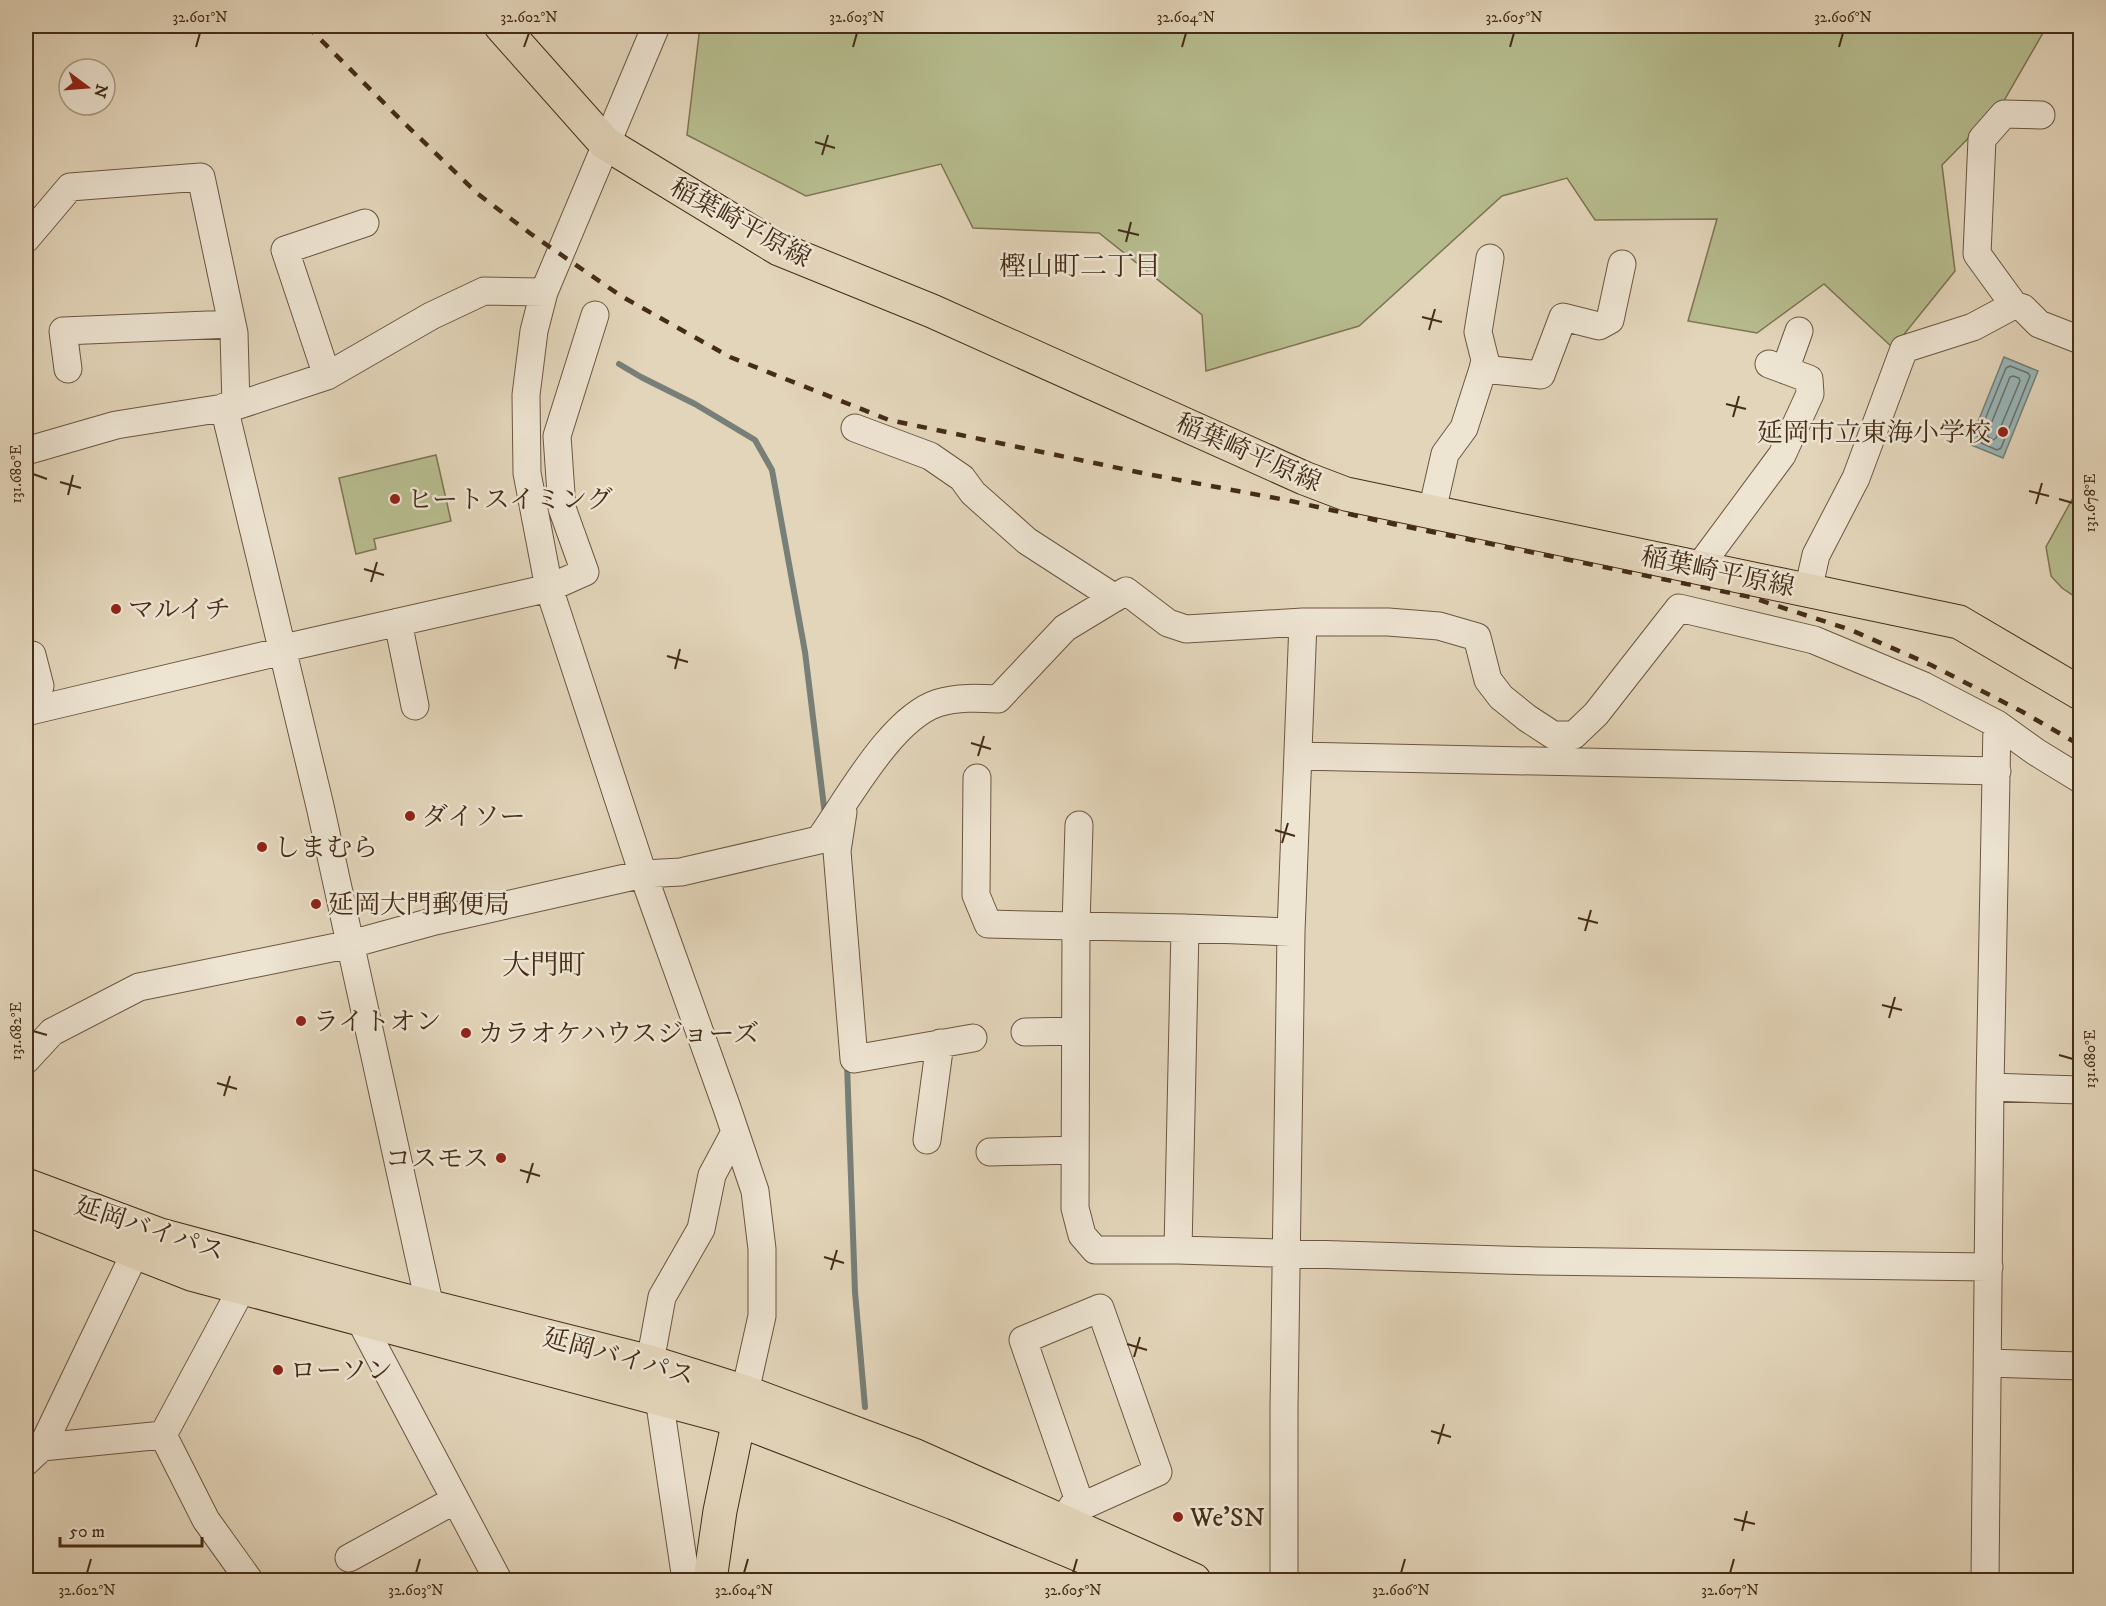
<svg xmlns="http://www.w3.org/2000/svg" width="2106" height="1606" viewBox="0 0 2106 1606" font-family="'IM FELL DW Pica','Noto Serif JP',serif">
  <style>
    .green { fill: #b6bc8e; stroke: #7e7452; stroke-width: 1.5 }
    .water { fill: #98b6b9; stroke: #777f78; stroke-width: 1.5 }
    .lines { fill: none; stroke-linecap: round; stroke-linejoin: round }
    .shore { stroke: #6e7168; stroke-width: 1.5 }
    .stream { stroke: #777f78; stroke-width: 6 }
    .minor-casing { stroke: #6c5640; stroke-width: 29 }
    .major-casing { stroke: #452c17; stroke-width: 35 }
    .highway-casing { stroke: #452c17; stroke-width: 35 }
    .minor { stroke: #ede4d2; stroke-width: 27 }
    .major { stroke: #e3d5ba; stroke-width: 33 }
    .highway { stroke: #e3d5ba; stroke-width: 33 }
    .rail { stroke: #452c17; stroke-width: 4.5; stroke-dasharray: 10 10; stroke-linecap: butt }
    .ticks { fill: none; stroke: #452c17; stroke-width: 2 }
    .poi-dot { fill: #8f2418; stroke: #ede4d2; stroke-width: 2 }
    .labels { text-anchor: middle; stroke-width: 5; stroke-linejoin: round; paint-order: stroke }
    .street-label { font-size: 26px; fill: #452c17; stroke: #ede4d2 }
    .poi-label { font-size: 26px; fill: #452c17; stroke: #ede4d2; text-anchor: start }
    .neighbourhood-label { font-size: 27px; fill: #452c17; stroke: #ede4d2 }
    .quarter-label { font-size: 28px; fill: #452c17; stroke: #ede4d2 }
    .neatline { fill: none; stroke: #452c17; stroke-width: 2 }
    .ticks-label { font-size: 15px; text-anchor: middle; fill: #452c17 }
  </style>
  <rect width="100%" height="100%" fill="#e3d5ba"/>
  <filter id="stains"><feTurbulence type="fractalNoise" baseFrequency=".00333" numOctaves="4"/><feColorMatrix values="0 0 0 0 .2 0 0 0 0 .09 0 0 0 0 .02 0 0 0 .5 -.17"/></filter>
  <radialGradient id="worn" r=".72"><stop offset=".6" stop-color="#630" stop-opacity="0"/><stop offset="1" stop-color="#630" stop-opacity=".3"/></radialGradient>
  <path class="green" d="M700 26H2047L2002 104 1942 165 1955 271 1893 348 1824 284 1757 333 1688 321 1717 219 1595 220 1567 178 1502 196 1359 326 1206 371 1202 315 1099 233 973 228 941 164 806 196 687 135Z
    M436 455 451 521 374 539 376 549 356 554 339 478Z
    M2080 485V598L2074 596 2062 588 2051 576 2046 547Z"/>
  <path class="water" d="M2004 357 2038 371 2003 458 1969 444Z"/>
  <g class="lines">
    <path class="shore" d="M2010 366 2028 373 2030 376 2001 448 1997 450 1979 442 1977 439 2006 368Z
      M2013 376 2019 378 2020 381 1996 438 1993 440 1988 437 1987 434 2010 377Z"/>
    <path class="stream" d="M619 364 641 377 695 404 755 440 772 470 805 652 825 815
      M847 1064 855 1292 865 1407"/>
    <defs>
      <path id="minor" d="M656 26 544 292 534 331 526 395 527 473 549 588 643 874 727 1108 755 1191 762 1249V1316L745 1392
        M26 239 70 187 201 177 234 333 236 406
        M2014 305 2023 308 2039 324 2080 340
        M68 369 63 331 232 324
        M1483 369 1541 375 1563 317 1599 326 1610 320 1622 264
        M1785 370 1799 331
        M327 376 285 250 365 223
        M224 407 320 806 430 1307
        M855 428 930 456 962 478 973 493 1027 541 1115 598
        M26 451 116 425 236 406 327 376 431 316 484 291 544 292
        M1432 511 1445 454 1464 428 1483 369 1485 360 1478 332 1490 258
        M1699 567 1782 455 1810 394 1809 379 1769 364
        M1808 590 1816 555 1856 478 1904 349 1973 327 2014 305 1977 254 1982 139 2004 114 2041 115
        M398 622 415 706
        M26 689 40 686 32 655
        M26 712 283 651 293 646 549 588 585 572 562 508 557 436 595 315
        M1298 756 1997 771
        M977 778 976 895 988 924 1076 926 1075 1208 1082 1235 1095 1250H1178L1537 1261 1989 1267
        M843 812 837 851 854 1059 973 1038
        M1079 825 1076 926 1185 928 1291 932
        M1025 1032 1075 1031
        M26 1060 52 1032 139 987 351 944 435 921 643 874 681 872 819 840C847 801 891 718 938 703 957 697 978 698 998 699L1065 628 1126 591 1168 623 1186 629 1303 622H1388L1439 626 1477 637 1488 680 1501 697 1527 718 1553 735H1574L1596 714 1679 608 1814 640 1924 686 1997 724 2036 752 2080 779
        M1990 1087 2080 1090
        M927 1140 940 1043
        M990 1152 1075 1150
        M1178 1250 1185 928
        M360 1320 498 1580
        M1988 1363 2080 1366
        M163 1435 206 1520 249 1580
        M42 1447 135 1253
        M26 1462 42 1447 163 1435 242 1288
        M1062 1522 1078 1498 1087 1504 1158 1472 1100 1308 1023 1340 1078 1498
        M349 1558 455 1500
        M686 1580 659 1398 650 1362 662 1297 701 1229 712 1175 735 1132
        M1284 1580V1407L1291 932 1303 622
        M1985 1580 1990 1087 1997 724"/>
      <path id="major" d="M501 26 605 143 779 249 932 311 1304 478 1346 494 1959 622 2080 693"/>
      <path id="highway" d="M26 1185 160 1235 399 1299 650 1362 745 1392 916 1456 1194 1580
        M26 1209 191 1274 739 1420 954 1503 1140 1580
        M710 1580 720 1511 743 1400"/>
    </defs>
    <use href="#minor" class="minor-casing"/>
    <use href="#major" class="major-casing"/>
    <use href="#highway" class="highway-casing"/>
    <use href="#minor" class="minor"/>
    <use href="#major" class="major"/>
    <use href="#highway" class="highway"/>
    <path class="rail" d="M307 26 400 119 478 194 531 234 621 296 730 357 889 420 1147 474 1291 501 1393 524 1750 597 1851 630 1931 665 2021 711 2080 745"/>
  </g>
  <path class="ticks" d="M196 47 200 33M524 47 529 33M853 47 857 33M1182 47 1186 33M1510 47 1514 33M1839 47 1843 33M815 142 835 148M822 155 828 135M1118 230 1139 235M1126 242 1131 222M1422 317 1442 322M1429 330 1435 309M1726 404 1746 409M1733 417 1739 396M33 474 47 479M60 482 81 488M2029 491 2049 496M68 495 73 475M2059 499 2073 503M2036 504 2042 483M364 569 384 575M371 582 377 562M667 656 688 662M675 669 680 649M971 743 991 749M978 756 984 736M1275 830 1295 836M1282 843 1288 823M1578 918 1598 923M1585 931 1591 910M1882 1005 1902 1010M1889 1018 1895 997M33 1031 47 1035M2059 1055 2073 1059M217 1083 237 1089M224 1096 230 1076M520 1170 540 1176M527 1183 533 1163M824 1257 844 1263M831 1270 837 1250M1127 1344 1147 1350M1134 1357 1140 1337M1431 1431 1451 1437M1438 1444 1444 1424M1734 1519 1755 1524M1742 1531 1747 1511M87 1573 91 1559M416 1573 420 1559M744 1573 748 1559M1073 1573 1077 1559M1401 1573 1405 1559M1730 1573 1734 1559"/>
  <g class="poi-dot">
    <circle cx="2003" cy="432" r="6"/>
    <circle cx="395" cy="499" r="6"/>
    <circle cx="116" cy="609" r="6"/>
    <circle cx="410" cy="816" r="6"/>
    <circle cx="262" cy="847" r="6"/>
    <circle cx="316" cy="904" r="6"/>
    <circle cx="301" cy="1021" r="6"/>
    <circle cx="466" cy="1033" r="6"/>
    <circle cx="501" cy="1158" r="6"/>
    <circle cx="278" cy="1370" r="6"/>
    <circle cx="1178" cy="1517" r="6"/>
  </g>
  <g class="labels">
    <g class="street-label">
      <text transform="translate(741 222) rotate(29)" y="9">稲葉崎平原線</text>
      <text transform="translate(1249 452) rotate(24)" y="9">稲葉崎平原線</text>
      <text transform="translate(1718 571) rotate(12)" y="9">稲葉崎平原線</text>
      <text transform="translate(150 1228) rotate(18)" y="9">延岡バイパス</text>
      <text transform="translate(619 1356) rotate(15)" y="9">延岡バイパス</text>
    </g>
    <g class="poi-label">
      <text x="1991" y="441" text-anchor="end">延岡市立東海小学校</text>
      <text x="407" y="508">ヒートスイミング</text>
      <text x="128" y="618">マルイチ</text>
      <text x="422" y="825">ダイソー</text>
      <text x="274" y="856">しまむら</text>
      <text x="328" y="913">延岡大門郵便局</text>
      <text x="313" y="1030">ライトオン</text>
      <text x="478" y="1042">カラオケハウスジョーズ</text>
      <text x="489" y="1167" text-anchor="end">コスモス</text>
      <text x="290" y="1379">ローソン</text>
      <text x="1190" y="1526">We'SN</text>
    </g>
    <g class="neighbourhood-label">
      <text x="1080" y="275">樫山町二丁目</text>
    </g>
    <g class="quarter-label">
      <text x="544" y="974">大門町</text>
    </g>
  </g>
  <rect width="2106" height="1606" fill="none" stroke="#e3d5ba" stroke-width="66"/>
  <g transform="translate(87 87) rotate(106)"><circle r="28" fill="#ede4d2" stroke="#aa9a87" stroke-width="1.5"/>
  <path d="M0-4.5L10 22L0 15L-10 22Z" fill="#8f2418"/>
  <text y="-9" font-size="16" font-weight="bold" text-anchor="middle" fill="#452c17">N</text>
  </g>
  <path d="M60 1537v9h142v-9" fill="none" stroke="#452c17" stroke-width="3"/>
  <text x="69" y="1537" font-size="18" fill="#452c17" stroke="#ede4d2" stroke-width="4.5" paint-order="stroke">50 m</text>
  <rect x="33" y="33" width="2040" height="1540" class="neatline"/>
  <g class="ticks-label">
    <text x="200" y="22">32.601°N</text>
    <text x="529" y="22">32.602°N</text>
    <text x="857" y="22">32.603°N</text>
    <text x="1186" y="22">32.604°N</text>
    <text x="1514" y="22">32.605°N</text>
    <text x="1843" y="22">32.606°N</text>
    <text transform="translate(16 474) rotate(-90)" y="5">131.680°E</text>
    <text transform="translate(2090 503) rotate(-90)" y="5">131.678°E</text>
    <text transform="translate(16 1031) rotate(-90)" y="5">131.682°E</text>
    <text transform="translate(2090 1059) rotate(-90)" y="5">131.680°E</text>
    <text x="87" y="1595">32.602°N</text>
    <text x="416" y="1595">32.603°N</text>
    <text x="744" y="1595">32.604°N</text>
    <text x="1073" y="1595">32.605°N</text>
    <text x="1401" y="1595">32.606°N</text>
    <text x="1730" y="1595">32.607°N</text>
  </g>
  <rect width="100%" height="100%" filter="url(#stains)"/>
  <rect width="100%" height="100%" fill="url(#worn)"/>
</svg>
